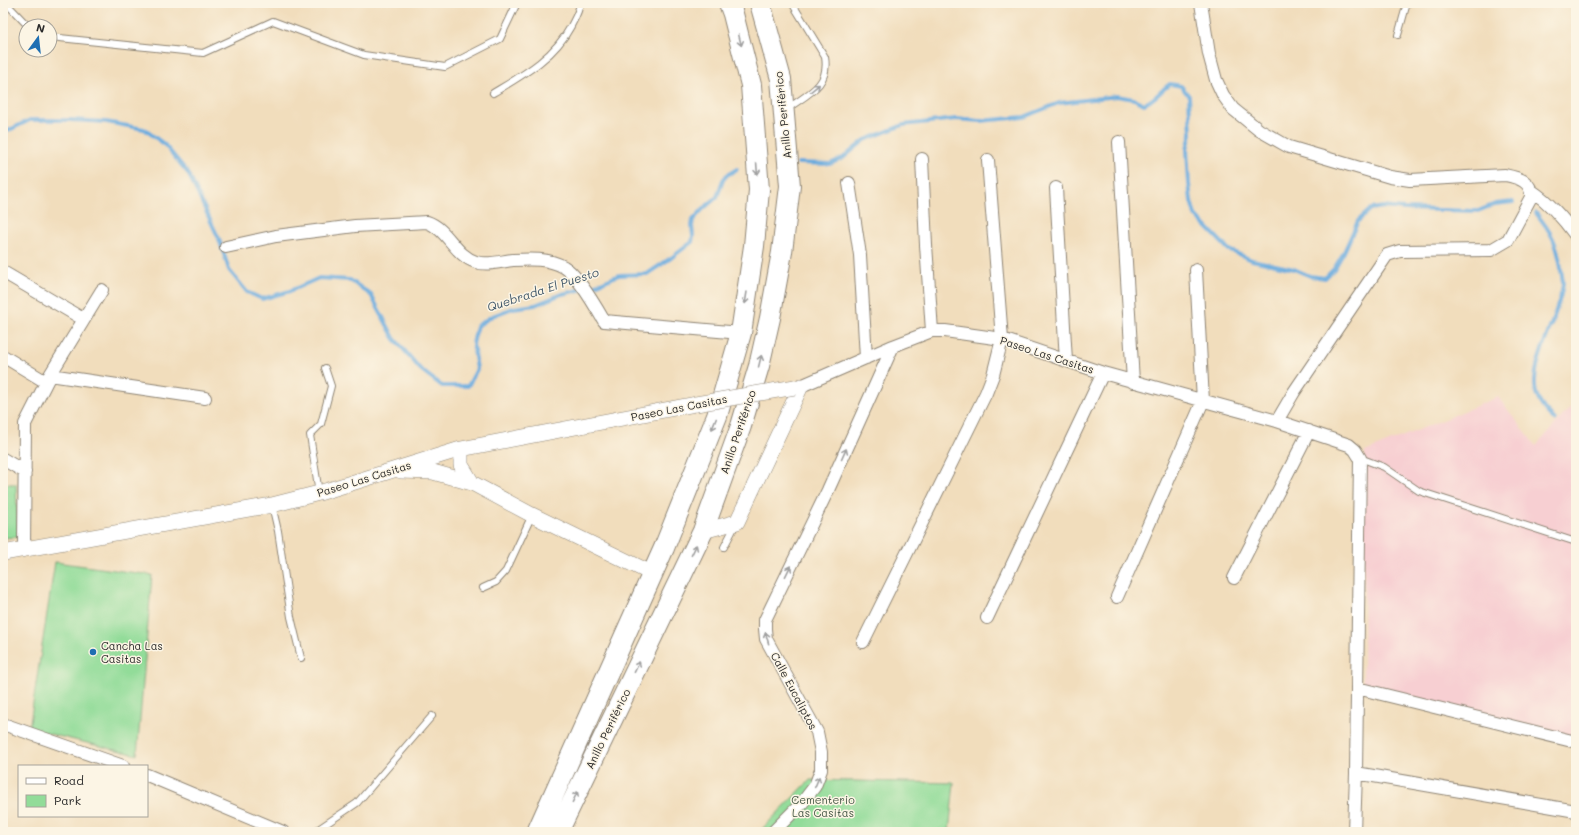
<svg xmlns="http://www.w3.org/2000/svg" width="1579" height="835" viewBox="0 0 1579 835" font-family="Mali,sans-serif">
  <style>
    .built { fill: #f7cfd2 }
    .green { fill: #92dc99; stroke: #5e8462 }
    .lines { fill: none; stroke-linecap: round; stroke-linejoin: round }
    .stream { stroke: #6aabde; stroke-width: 4 }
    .service-casing { stroke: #8e8474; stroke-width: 8 }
    .minor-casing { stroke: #8e8474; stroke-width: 14 }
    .tertiary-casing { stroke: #8e8474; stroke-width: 16 }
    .trunk-casing { stroke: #8e8474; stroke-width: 22 }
    .service { stroke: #fff; stroke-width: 6 }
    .minor { stroke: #fff; stroke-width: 12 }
    .tertiary { stroke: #fff; stroke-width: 15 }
    .trunk { stroke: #fff; stroke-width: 20 }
    .tertiary-bridge-casing { stroke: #8e8474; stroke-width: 16; stroke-linecap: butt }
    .tertiary-bridge { stroke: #fff; stroke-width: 15 }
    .oneway { stroke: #a0a0a0 }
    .poi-dot { fill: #1f6fb2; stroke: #fcf5e5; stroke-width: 1.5 }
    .labels { text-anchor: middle; stroke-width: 3; stroke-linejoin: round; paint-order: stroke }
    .street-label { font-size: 11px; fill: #2b2b2b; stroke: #fcf5e5 }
    .poi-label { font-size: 11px; fill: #2b2b2b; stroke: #fcf5e5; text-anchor: start }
    .park-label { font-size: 11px; fill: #455746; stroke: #fcf5e5 }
    .water-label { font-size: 12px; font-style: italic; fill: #41586a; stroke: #fcf5e5 }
  </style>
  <rect width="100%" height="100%" fill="#fcf5e5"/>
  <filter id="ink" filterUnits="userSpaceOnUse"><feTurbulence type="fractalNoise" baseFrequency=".025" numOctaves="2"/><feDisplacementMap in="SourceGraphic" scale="8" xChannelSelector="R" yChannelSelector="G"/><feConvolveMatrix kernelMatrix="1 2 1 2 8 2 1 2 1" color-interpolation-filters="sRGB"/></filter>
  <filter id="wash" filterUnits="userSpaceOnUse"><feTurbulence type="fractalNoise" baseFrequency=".012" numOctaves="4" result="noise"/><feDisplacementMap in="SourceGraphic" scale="16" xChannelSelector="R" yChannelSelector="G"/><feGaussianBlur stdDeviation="0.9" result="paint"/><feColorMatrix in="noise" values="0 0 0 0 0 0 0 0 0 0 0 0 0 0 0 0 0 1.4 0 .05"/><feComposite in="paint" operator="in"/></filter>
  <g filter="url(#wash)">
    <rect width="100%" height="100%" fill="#f1ddbc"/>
    <path class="built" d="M1498 397 1536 446 1576 401V737L1363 685 1365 452Z"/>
    <path class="green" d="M3 484H16L18 537 3 538Z
      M55 562 152 575 137 755 29 729Z
      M810 780 954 783 949 832H759Z"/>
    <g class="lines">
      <path class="stream" d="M3 133 30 120H70L106 122 144 129 164 144 188 173 219 239 229 270 247 292 262 299 290 291 319 278 350 280 371 295 394 338 420 369 442 386H468L477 369 473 344 477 326 492 316 513 308 535 305 562 294 591 287 619 275 647 274 671 258 692 242 693 236 692 226 693 220 703 209 717 197 723 180 727 175 737 169
        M798 163 830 164 843 158 865 140 903 125 956 119 980 121 1024 117 1059 103 1117 96 1134 99 1144 104C1155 100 1161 90 1170 84L1181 86 1189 96 1191 134 1187 149 1189 184 1191 201 1195 215 1229 250 1252 260 1294 269 1310 276 1325 278 1334 269 1344 252 1358 221 1371 209 1384 207 1404 209 1478 211 1495 204 1513 202
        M1536 213C1552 233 1557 243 1561 268 1561 273 1563 279 1563 283 1561 313 1526 369 1537 396 1540 405 1547 413 1555 420"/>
    </g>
  </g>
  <g filter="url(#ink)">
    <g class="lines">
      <defs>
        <path id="service" d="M6 3 28 26
          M1398 35 1407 3
          M50 37 203 53 273 21 364 55 445 67 500 39 517 3
          M493 93C523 75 554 58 571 26 575 18 579 12 580 3
          M787 109C807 94 830 86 825 57L792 3
          M1360 458 1384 467 1419 491 1576 542
          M319 493 310 435 321 424 331 386 325 368
          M272 505 278 531 291 617 301 658
          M724 547 736 524
          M483 588 496 582 506 571 532 515
          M314 832 357 803 432 716"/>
        <path id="minor" d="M1201 3 1209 54 1216 80 1223 95 1233 109 1259 130 1289 147 1390 177 1410 180 1505 175C1519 178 1532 181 1531 197L1508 240 1491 250 1400 251 1387 255 1294 392 1277 421
          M1119 142 1133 382
          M922 159 926 245 932 331
          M849 183 860 255 866 358
          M1056 188 1066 361
          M1532 191C1550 203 1563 218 1576 236
          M226 247 276 236 355 226 427 222C448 229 455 256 476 262 487 266 502 261 513 260 529 259 549 258 564 267 577 274 596 307 604 321L741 333
          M3 272 83 319
          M3 356 46 382
          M50 375 205 398
          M795 387 801 386 893 346 932 331H945L1002 339 1103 373 1277 421 1349 445 1355 450 1360 458 1356 773 1354 832
          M3 459 25 472
          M24 549 25 424 50 375 102 290
          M1234 578 1309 431
          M1117 597 1203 401 1196 270
          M987 618 1103 373
          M863 642 986 393 993 375 1002 339 988 160
          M1357 688 1576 742
          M3 724 123 766
          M1356 773 1576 811
          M147 775 283 832
          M773 832 802 803 815 786 821 770V752L817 732 766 639 765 629V620L828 490 893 346"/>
        <path id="tertiary" d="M461 449V465L472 483
          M401 471 433 472 472 483 532 515 653 574
          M703 531 737 522 801 386
          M3 553 272 505 319 493 461 449 696 404"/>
        <path id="trunk" d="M537 832 664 548 717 416 741 333 754 246 759 190 751 85 733 14 729 3
          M558 832 703 531 741 426 759 366 770 318 782 252 790 186 781 79 760 3"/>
      </defs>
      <use href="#service" class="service-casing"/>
      <use href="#minor" class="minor-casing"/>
      <use href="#tertiary" class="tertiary-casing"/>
      <use href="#trunk" class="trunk-casing"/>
      <use href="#service" class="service"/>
      <use href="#minor" class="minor"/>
      <use href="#tertiary" class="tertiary"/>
      <use href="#trunk" class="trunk"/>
      <defs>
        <path id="tertiary-bridge" d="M696 404 795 387"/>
      </defs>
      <use href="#tertiary-bridge" class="tertiary-bridge-casing"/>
      <use href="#tertiary-bridge" class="tertiary-bridge"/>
    </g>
    <defs><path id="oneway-shaft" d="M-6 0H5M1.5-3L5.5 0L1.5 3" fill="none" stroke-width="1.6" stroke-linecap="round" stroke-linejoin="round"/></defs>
    <g class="oneway">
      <use href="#oneway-shaft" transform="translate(740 40) rotate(76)"/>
      <use href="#oneway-shaft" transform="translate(815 88) rotate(-40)"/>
      <use href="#oneway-shaft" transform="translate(757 169) rotate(86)"/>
      <use href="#oneway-shaft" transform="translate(746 298) rotate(99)"/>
      <use href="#oneway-shaft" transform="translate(760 361) rotate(-76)"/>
      <use href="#oneway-shaft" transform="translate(714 424) rotate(112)"/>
      <use href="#oneway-shaft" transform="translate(844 454) rotate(-66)"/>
      <use href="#oneway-shaft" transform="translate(694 550) rotate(-64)"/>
      <use href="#oneway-shaft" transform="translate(788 571) rotate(-64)"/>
      <use href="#oneway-shaft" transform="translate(767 638) rotate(-106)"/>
      <use href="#oneway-shaft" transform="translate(637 667) rotate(-64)"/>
      <use href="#oneway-shaft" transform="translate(817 782) rotate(-67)"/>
      <use href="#oneway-shaft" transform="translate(575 797) rotate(-64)"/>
    </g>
  </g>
  <circle class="poi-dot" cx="93" cy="652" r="4"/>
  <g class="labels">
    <g class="street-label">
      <text transform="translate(783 115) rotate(-96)" y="4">Anillo Periférico</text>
      <text transform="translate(1047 355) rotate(18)" y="4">Paseo Las Casitas</text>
      <text transform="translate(679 408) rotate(-11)" y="4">Paseo Las Casitas</text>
      <text transform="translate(738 432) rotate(-71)" y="4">Anillo Periférico</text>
      <text transform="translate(364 479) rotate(-17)" y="4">Paseo Las Casitas</text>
      <text transform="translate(794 691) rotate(62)" y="4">Calle Eucaliptos</text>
      <text transform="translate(608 729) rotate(-64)" y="4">Anillo Periférico</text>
    </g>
    <g class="poi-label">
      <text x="101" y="650">Cancha Las<tspan x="101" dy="13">Casitas</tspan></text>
    </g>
    <g class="park-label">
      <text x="823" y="804">Cementerio<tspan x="823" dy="13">Las Casitas</tspan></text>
    </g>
    <g class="water-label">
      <text transform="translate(543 290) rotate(-18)" y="4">Quebrada El Puesto</text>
    </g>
  </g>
  <rect width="1579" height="835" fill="none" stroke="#fcf5e5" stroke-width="16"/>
  <rect x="18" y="765" width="130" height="52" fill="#fcf5e5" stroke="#a8a49b"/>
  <rect x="26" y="778" width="20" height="6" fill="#ffffff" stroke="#a8a49b"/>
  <text x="54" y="785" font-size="12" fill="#2b2b2b">Road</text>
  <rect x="26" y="795" width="20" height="12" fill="#92dc99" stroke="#a8a49b"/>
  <text x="54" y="805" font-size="12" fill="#2b2b2b">Park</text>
  <g transform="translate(38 38) rotate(15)"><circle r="19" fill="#fcf5e5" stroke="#a8a49b"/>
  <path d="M0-3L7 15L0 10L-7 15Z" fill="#1f6fb2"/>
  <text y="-6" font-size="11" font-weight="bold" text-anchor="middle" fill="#2b2b2b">N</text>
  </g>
</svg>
